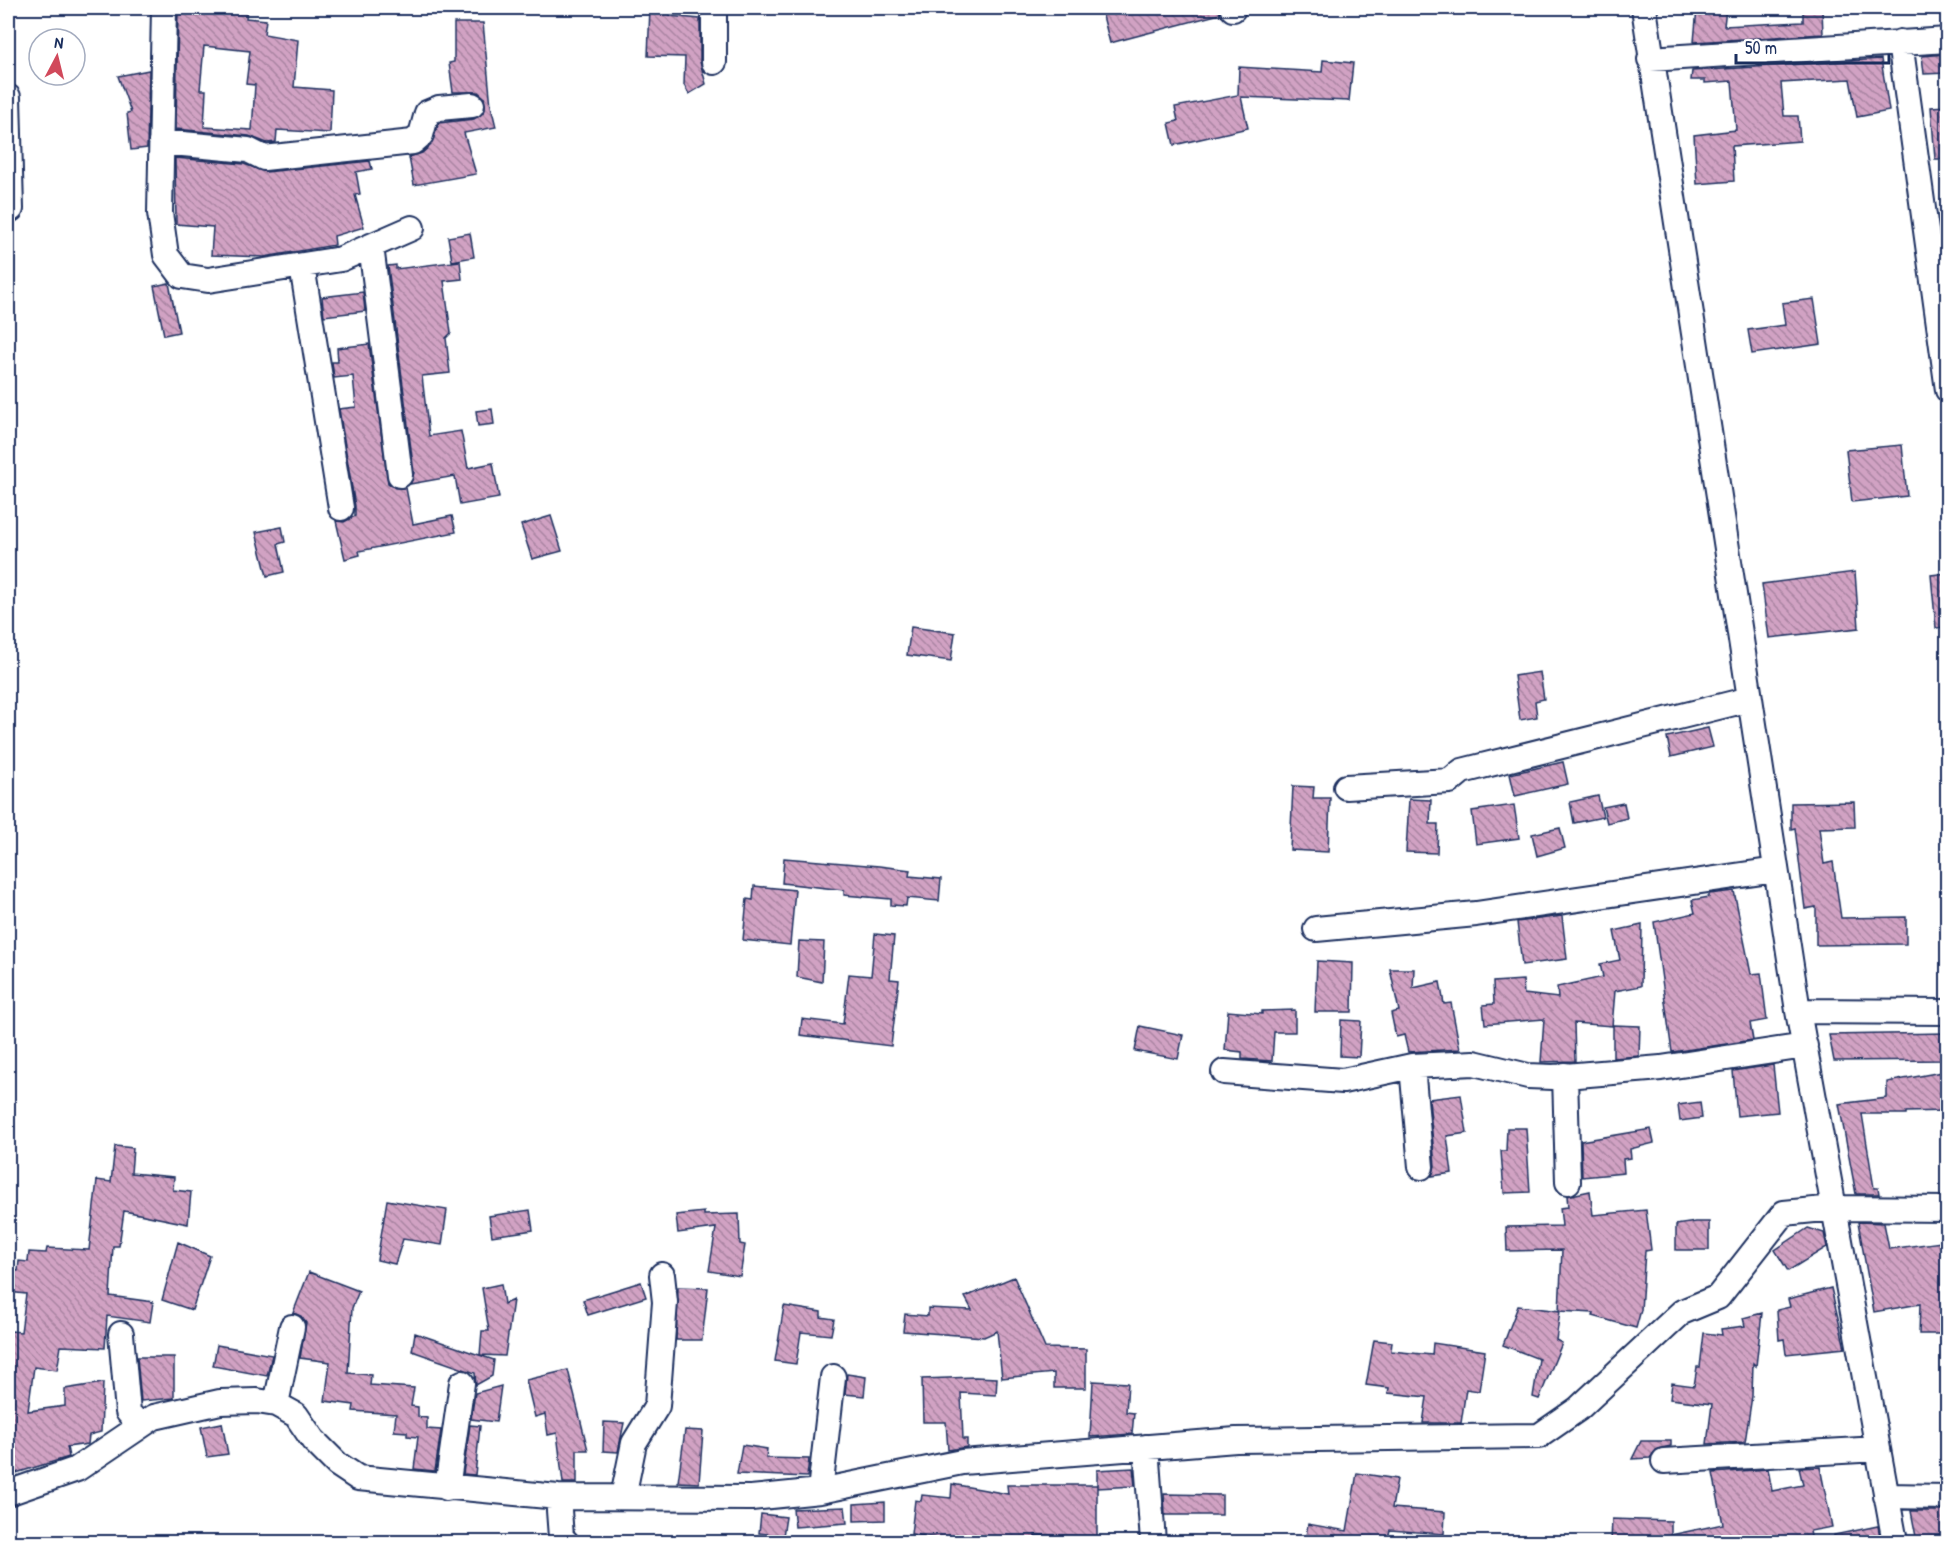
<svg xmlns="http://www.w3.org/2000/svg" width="1955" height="1550" viewBox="0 0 1955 1550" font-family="'Patrick Hand',sans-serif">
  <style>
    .building { fill: url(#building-back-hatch); stroke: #1b2f5e; stroke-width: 1.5; fill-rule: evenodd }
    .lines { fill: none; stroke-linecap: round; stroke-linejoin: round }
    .minor-casing { stroke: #1b2f5e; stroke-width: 28 }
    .minor { stroke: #fff; stroke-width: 24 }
  </style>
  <defs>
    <pattern id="building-back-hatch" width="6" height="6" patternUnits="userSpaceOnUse" patternTransform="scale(1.5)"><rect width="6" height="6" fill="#d1a2c3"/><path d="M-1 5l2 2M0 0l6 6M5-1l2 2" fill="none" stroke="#a984a2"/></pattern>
  </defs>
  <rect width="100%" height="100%" fill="#fff"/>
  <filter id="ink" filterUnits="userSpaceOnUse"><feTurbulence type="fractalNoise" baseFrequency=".0167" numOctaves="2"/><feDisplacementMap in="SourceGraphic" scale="12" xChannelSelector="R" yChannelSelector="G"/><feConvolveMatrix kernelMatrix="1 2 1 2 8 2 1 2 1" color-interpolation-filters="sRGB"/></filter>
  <g filter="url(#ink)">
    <path class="building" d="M178 8H247L246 18 266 20 264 34 298 40 294 87 332 90 330 133 277 130 276 142 267 143 249 136 176 129ZM204 46 250 51 246 84 255 85 252 130 204 127 206 90H200Z
      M650 8H671L670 16 700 19V62L706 84 689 94 684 85 685 57 648 56Z
      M1101 8H1219L1220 14 1110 43Z
      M1697 8H1726L1724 26 1803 22V11L1822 10 1823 34 1694 42Z
      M454 23H483L491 106 496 127 464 133 476 174 414 185 409 157 422 153 430 146 439 123 474 119 485 110 484 97 478 92H453L449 63 454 62Z
      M1947 54V73L1924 74 1922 56Z
      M1881 59 1889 111 1857 117 1850 79 1781 83 1784 116H1798L1800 141 1732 146 1734 181 1697 184 1694 135 1736 130 1732 81 1705 83V80H1691L1692 71Z
      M1323 60 1353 63 1349 101 1241 97 1248 128 1174 145 1169 123 1178 121 1175 107 1238 95 1239 67 1322 72Z
      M149 70 147 148 131 150 127 113 131 112 118 76Z
      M1947 106V159H1935L1931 107Z
      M175 158 244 164 266 172 370 161 372 169 356 172 360 194 355 195 364 227 334 236 335 245 264 257 211 255 213 227 176 224Z
      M470 233 474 257 452 261 448 237Z
      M460 261 462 279 444 281 451 333 446 338 450 373 422 376 429 436 461 431 468 468 493 463 499 498 460 505 455 476 410 484 414 473 388 266 396 265V269Z
      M169 283 179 332 164 335 154 286Z
      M363 292 365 311 324 316 322 297Z
      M1814 299 1821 344 1752 354 1748 330 1785 325 1782 303Z
      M369 344 388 483 395 488H406L413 524 452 516 456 532 359 551 360 555 345 559 336 521 344 522 355 516V506L339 409 356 407 353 376 334 378 332 362H338L337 348Z
      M492 409 494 424 478 426 476 411Z
      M1902 445 1907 496 1852 502 1846 450Z
      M551 516 562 551 532 559 521 525Z
      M282 527 285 542 278 544 284 572 267 576 256 532Z
      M1855 572 1859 628 1769 638 1762 584Z
      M1947 573V627L1936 628 1931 575Z
      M911 627 955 633 951 661 907 655Z
      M1540 672 1544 699 1535 701 1537 717 1520 720 1514 676Z
      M1708 728 1713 747 1671 757 1667 737Z
      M1563 762 1568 784 1515 796 1510 774Z
      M1293 786 1314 787 1313 798H1330L1328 852 1290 850Z
      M1598 796 1603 817 1574 823 1570 802Z
      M1409 799 1431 800 1430 824H1438L1437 853 1406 852Z
      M1854 802 1855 827 1819 828 1824 864 1833 862 1841 918 1906 917V944L1816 945V907L1805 909 1795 828 1791 829V803Z
      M1624 803 1627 818 1607 823 1603 807Z
      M1514 805 1519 838 1476 844 1472 811Z
      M1560 828 1565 848 1537 856 1532 834Z
      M784 858 879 866 910 870 909 876 941 879 939 901 907 898 906 906 891 905V899L844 895V890L782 883Z
      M754 886 795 890 790 945 743 940 747 899 753 900Z
      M1734 891 1751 974 1761 973 1767 1020 1750 1023 1753 1040 1672 1052 1654 922 1695 913 1692 900 1709 897V894Z
      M1562 916 1567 959 1522 965 1517 922Z
      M1642 925 1641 986 1615 991 1612 1026 1574 1023 1575 1061 1541 1062 1544 1019 1485 1024 1483 1005 1494 1004 1493 982 1523 980 1524 994 1558 998 1557 987 1603 977 1600 964 1620 960 1614 931Z
      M875 934 894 936 890 979 899 980 891 1046 800 1035 802 1019 843 1024 849 974 871 976Z
      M799 941 824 942 822 982 797 977Z
      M1317 961 1353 963 1352 1012H1315Z
      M1390 969H1414L1413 988 1440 982 1444 1004 1451 1003 1460 1049 1408 1052 1404 1035 1396 1037 1391 1013 1399 1011Z
      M1295 1010V1032H1274L1272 1061 1242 1059V1052L1225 1050 1228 1011 1262 1014V1011Z
      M1341 1020 1361 1021 1359 1057 1340 1056Z
      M1613 1025 1640 1026 1639 1056 1613 1058Z
      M1140 1026 1183 1035 1178 1059 1135 1051Z
      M1947 1033V1060L1834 1061 1829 1035Z
      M1773 1065 1778 1112 1737 1116 1733 1071Z
      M1947 1071 1945 1111 1906 1112V1114H1862L1874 1188H1878L1879 1194H1856L1839 1104 1887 1098V1082Z
      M1461 1095 1467 1133 1447 1136 1452 1173 1432 1176 1435 1166 1429 1099Z
      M1700 1102 1702 1118 1680 1121 1678 1105Z
      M1507 1128H1526L1530 1192 1504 1193 1501 1151H1506Z
      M1651 1129 1654 1143 1630 1149 1631 1158 1623 1159 1624 1173 1582 1177 1581 1141Z
      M115 1146 133 1148 131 1173 174 1177 173 1190 191 1192 188 1224 124 1211 119 1246H113L110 1296 153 1302 150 1322 107 1316 105 1348 61 1346 57 1370 34 1367 28 1411 65 1406V1389L103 1383 101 1432 89 1435 88 1444 67 1447 69 1457 16 1473 8 1428V1339L10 1340 11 1331 21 1332 26 1294 8 1292V1270L18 1271 19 1261 28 1262 29 1252 46 1253 47 1248 89 1250 97 1180 111 1182Z
      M1590 1191 1593 1215 1646 1210 1651 1250 1645 1251 1641 1310 1636 1328 1593 1316 1594 1313 1559 1311 1562 1250 1507 1251 1506 1227 1562 1226 1560 1208 1568 1207 1567 1196Z
      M387 1200 447 1210 442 1245 403 1239 395 1264 377 1260Z
      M530 1210 533 1230 492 1236 489 1216Z
      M704 1212V1215L739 1214 740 1244 745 1245 740 1276 709 1271 716 1228 678 1233 676 1215Z
      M1696 1222H1709V1250H1676V1225Z
      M1858 1222 1884 1223 1889 1249 1941 1242 1947 1286V1334H1919L1920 1304 1874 1312Z
      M1808 1228 1824 1233 1827 1247 1788 1271 1775 1250Z
      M178 1242 210 1256 192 1310 162 1300Z
      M309 1272 359 1291 352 1308 348 1373 371 1375 370 1385 414 1388 411 1406 418 1407V1417L427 1418V1429L441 1430 435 1471 414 1469 418 1437 407 1436V1432L394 1431 396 1414 353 1411 354 1405 325 1401 330 1362 300 1358 306 1323 301 1316 293 1313Z
      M1014 1277 1045 1348 1086 1349V1388H1054V1373L1002 1378 997 1331 984 1337 903 1331 905 1314 928 1316V1308L972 1310 965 1297Z
      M641 1282 646 1297 588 1315 583 1300Z
      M501 1284 504 1304 513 1300 505 1356 480 1355 482 1331H489L482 1288Z
      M678 1287 708 1288 702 1340H676Z
      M1831 1288 1845 1348 1786 1354 1784 1339 1779 1340 1777 1310 1790 1307 1788 1299Z
      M784 1306 821 1312V1317L834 1319 831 1335 801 1332 796 1364 775 1361Z
      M1518 1306 1560 1311 1556 1340 1562 1343 1539 1399 1533 1397 1539 1359 1503 1345Z
      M1762 1313 1756 1366 1753 1363 1752 1396 1745 1442 1707 1444 1712 1404 1670 1399 1672 1383 1694 1386 1697 1367H1700L1704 1333 1722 1335 1721 1329 1745 1326 1743 1318Z
      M415 1333 494 1360 492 1376 476 1385 475 1373 412 1351Z
      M1374 1340 1392 1342 1391 1351 1432 1355 1433 1343 1485 1351 1479 1391 1466 1389 1461 1423H1423L1427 1397 1388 1393 1389 1388 1366 1385Z
      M217 1345 272 1355 267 1376 213 1366Z
      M137 1357H174V1398L141 1401Z
      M568 1370 588 1450H577V1483H563L557 1433 548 1435 545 1414 535 1417 526 1380Z
      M847 1374 866 1377 864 1396 845 1394Z
      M975 1377 997 1378 996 1395 961 1393 963 1439H967V1447L948 1450 946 1422H923L922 1379Z
      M1093 1381 1128 1383 1126 1412 1134 1413 1132 1434 1090 1437Z
      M501 1386 496 1422 471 1419 475 1393Z
      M604 1422 624 1423 618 1452 603 1451Z
      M222 1423 228 1454 207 1457 201 1427Z
      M470 1425 480 1426 475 1475 463 1474Z
      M685 1430 703 1431 699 1483 678 1482Z
      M1641 1441H1671V1446L1657 1449 1650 1458 1632 1459Z
      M742 1445 767 1449 766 1458 809 1459 807 1477 737 1474Z
      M1820 1467 1832 1527 1810 1531 1812 1542H1611L1612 1519 1671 1521V1535L1723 1524 1713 1473 1768 1469 1772 1491 1803 1485 1799 1468Z
      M1133 1468 1135 1486 1097 1488V1470Z
      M1357 1473 1397 1479 1392 1508 1445 1512 1444 1534 1390 1530 1387 1542H1305L1308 1524 1347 1531Z
      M952 1484 1008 1494 1007 1485H1097V1536L1035 1535V1542H963L911 1534 915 1500 921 1501 922 1495 951 1498Z
      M1164 1494 1222 1495V1515H1165Z
      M885 1502V1520L854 1521V1504Z
      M845 1507 847 1523 795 1527 793 1509Z
      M1911 1511H1947V1528H1943L1946 1542H1917Z
      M761 1514 786 1517 783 1536 759 1533Z
      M1878 1526 1881 1542H1834V1535Z"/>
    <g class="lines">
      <defs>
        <path id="minor" d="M164 8 160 213 166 255 182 276 208 280 341 259 412 228
          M1233 8V9
          M1644 8 1798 1011 1895 1542
          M1900 42 1948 390
          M1650 59 1948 40
          M714 62V8
          M8 97 11 209
          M161 142 248 150 264 158 413 142 421 135 427 113 439 108 472 105
          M371 246 400 475
          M302 266 341 508
          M1346 787 1450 781 1462 771 1750 699
          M1316 929 1476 914 1776 870
          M1798 1011 1948 1012
          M1412 1066 1421 1167
          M1224 1072 1343 1081 1412 1066 1474 1063 1528 1076 1553 1077 1661 1068 1805 1046
          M1565 1075 1568 1182
          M121 1334 128 1412 140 1426
          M276 1404 292 1327
          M1146 1447 1153 1542
          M1664 1461 1878 1449
          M447 1488 462 1383
          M820 1491 833 1377
          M8 1493 77 1469 154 1417 220 1402 257 1401 276 1404 296 1415 313 1440 337 1464 358 1478 558 1497 751 1498 820 1491 962 1462 1236 1440 1539 1436 1578 1409 1682 1312 1718 1297 1784 1213 1834 1208 1948 1209
          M1886 1496 1948 1497
          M558 1497 561 1537 566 1542
          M623 1497 634 1443 657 1406 665 1302 662 1275"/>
      </defs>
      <use href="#minor" class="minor-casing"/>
      <use href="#minor" class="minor"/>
    </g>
  </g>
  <rect width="1955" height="1550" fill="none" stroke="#fff" stroke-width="30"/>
  <rect x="15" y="15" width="1925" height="1520" fill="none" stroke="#1b2f5e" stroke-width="2" filter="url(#ink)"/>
  <g transform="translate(57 57) rotate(7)"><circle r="28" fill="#ffffff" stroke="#a4acbf" stroke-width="1.5"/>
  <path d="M0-4.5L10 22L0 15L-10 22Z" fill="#d1495b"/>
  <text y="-9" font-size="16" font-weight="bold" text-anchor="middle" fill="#1b2f5e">N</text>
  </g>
  <path d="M1736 54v9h153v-9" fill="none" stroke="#1b2f5e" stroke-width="3"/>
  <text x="1745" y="54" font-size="18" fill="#1b2f5e" stroke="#ffffff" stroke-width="4.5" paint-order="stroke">50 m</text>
</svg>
